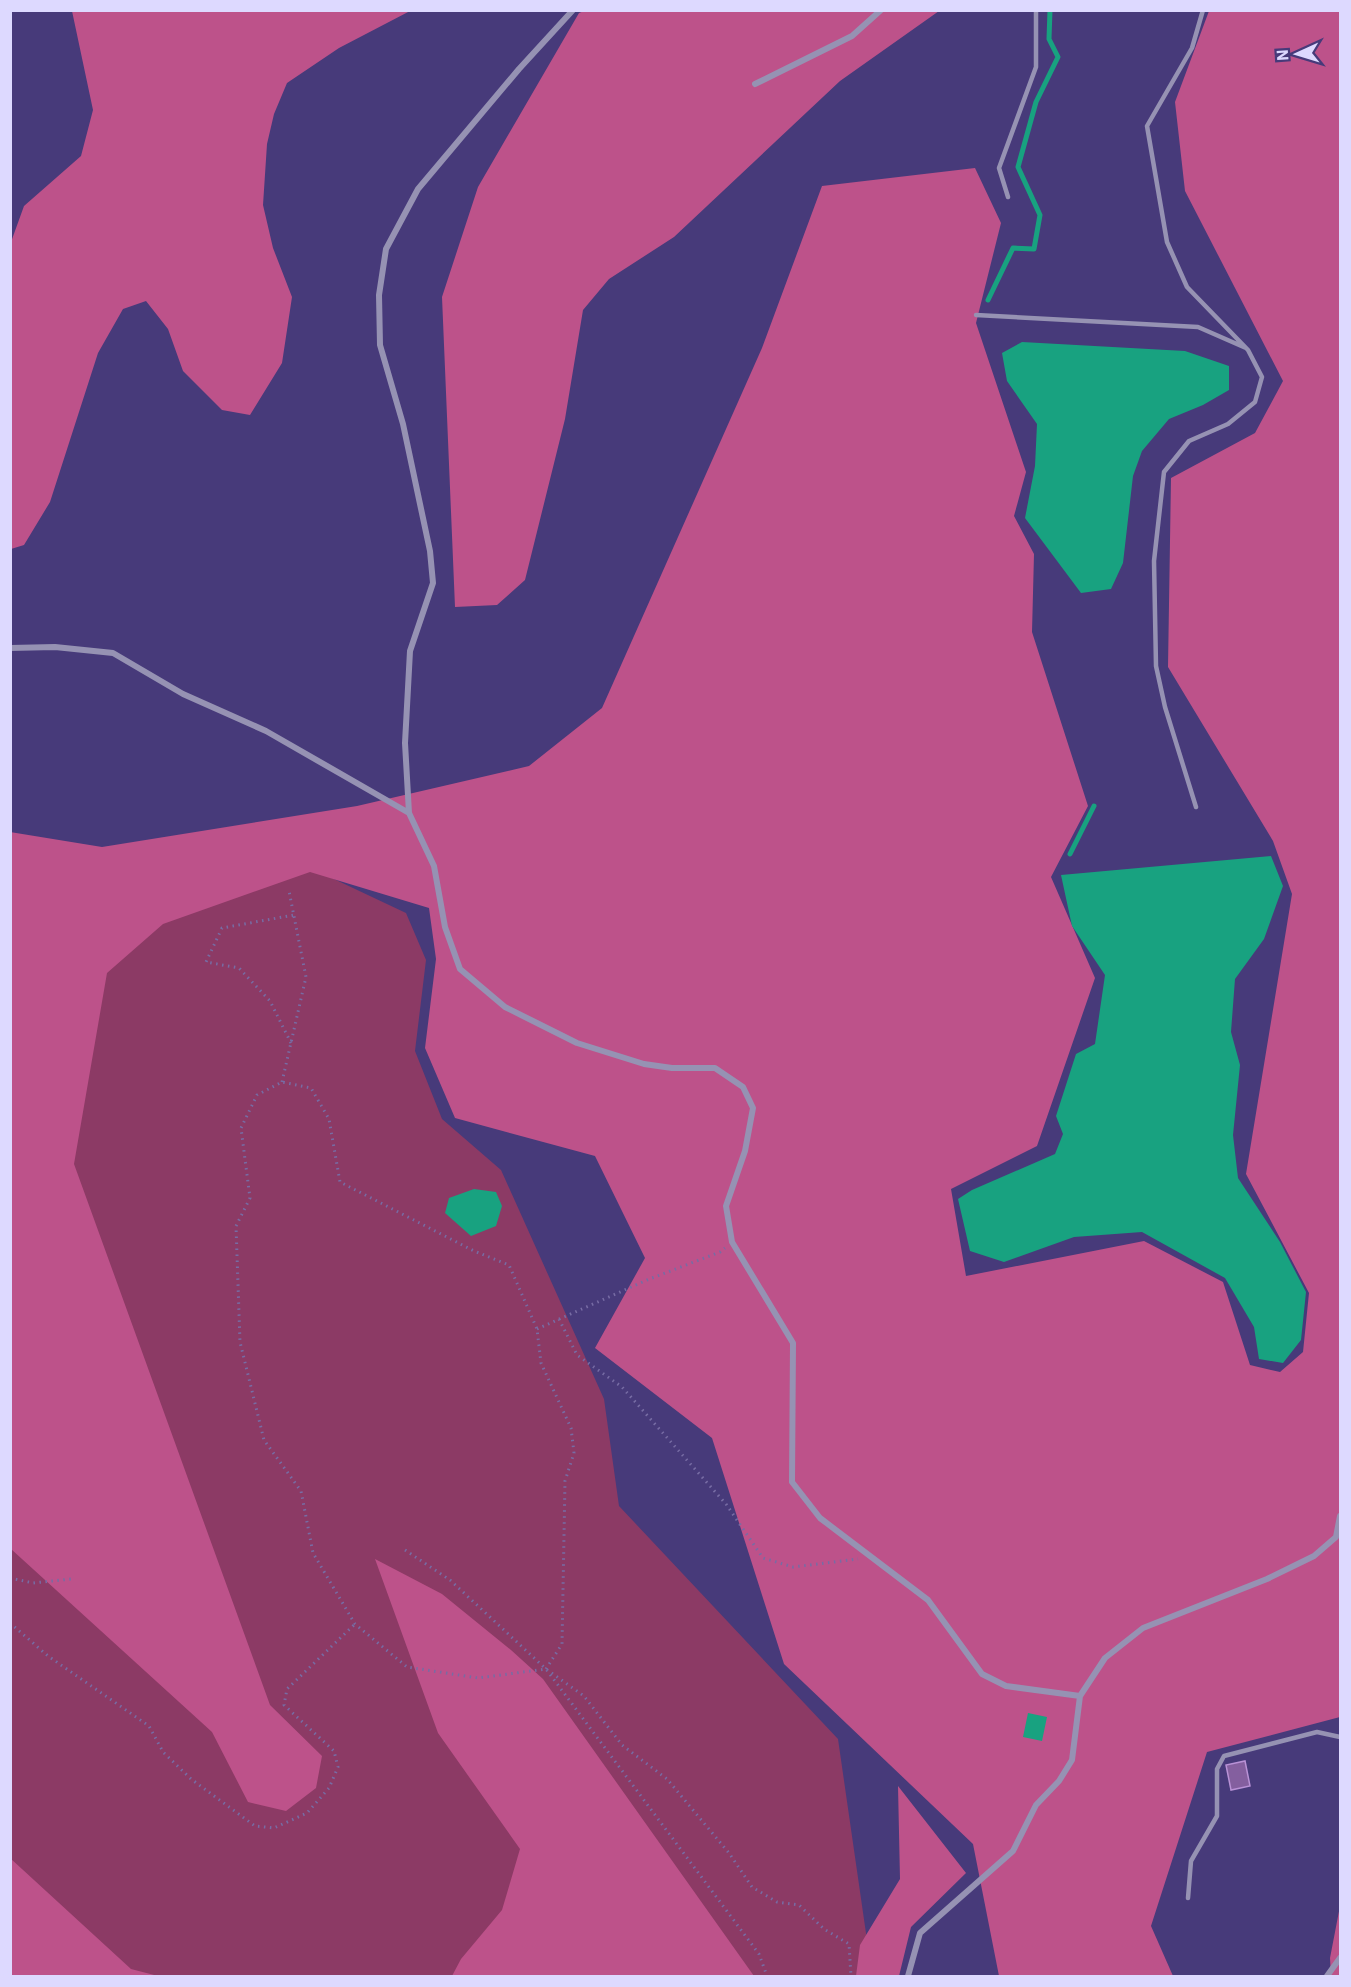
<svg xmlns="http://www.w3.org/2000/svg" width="1351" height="1987" viewBox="0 0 1351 1987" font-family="'IBM Plex Sans',sans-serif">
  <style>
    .green { fill: #8c3a65 }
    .forest { fill: #bd528a }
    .water { fill: #18a280 }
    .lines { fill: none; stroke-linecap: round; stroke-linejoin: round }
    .stream { stroke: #18a280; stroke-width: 5 }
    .building { fill: #845f9f; stroke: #b992d6; stroke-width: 1.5 }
    .path { stroke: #776ca4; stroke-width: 3; stroke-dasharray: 1.5 4.5; stroke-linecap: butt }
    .service { stroke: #9692b3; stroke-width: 4.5 }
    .minor { stroke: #9692b3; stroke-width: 6 }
  </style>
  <rect width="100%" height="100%" fill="#473a7a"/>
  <path class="green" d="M300 863 406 913 426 960 415 1051 442 1119 501 1170 604 1399 619 1506 838 1739 870 1961 868 1976H11V1542L82 969 158 909Z"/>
  <path class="forest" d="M72 11H410L339 48 287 83 274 114 267 144 263 205 273 248 292 297 282 363 250 415 222 410 183 371 168 329 146 301 123 309 98 353 50 502 24 545 11 549V242L24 206 81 156 93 110Z
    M584 11H939L840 81 674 237 609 279 583 310 565 419 525 580 497 605 455 607 442 297 478 187 579 13Z
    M1209 11H1340V1717L1207 1752 1151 1926 1173 1976H999L973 1844 784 1664 712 1438 595 1348 645 1258 595 1156 455 1118 425 1048 436 959 429 908 310 872 163 924 107 973 74 1164 270 1705 322 1756 316 1788 286 1811 248 1802 212 1732 11 1549 10 832 102 847 357 806 529 766 602 708 762 348 822 186 975 168 1001 223 976 323 1026 472 1014 516 1034 554 1032 632 1088 806 1051 877 1095 978 1037 1146 951 1189 966 1276 1144 1241 1223 1282 1250 1365 1280 1372 1303 1352 1309 1293 1246 1174 1292 894 1273 841 1168 667 1171 478 1255 433 1283 381 1185 191 1175 102Z
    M375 1559 442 1594 511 1650 543 1679 754 1976H452L461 1959 502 1910 520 1849 438 1733Z
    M898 1786 966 1873 911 1927 899 1976H856L860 1945 900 1879Z
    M10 1858 131 1969 158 1976H11Z
    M1340 1906V1976H1331L1330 1958Z"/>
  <path class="water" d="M1022 342 1185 351 1229 366V390L1203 405 1169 419 1142 451 1133 476 1123 563 1111 589 1081 593 1025 518 1035 466 1037 424 1007 381 1002 353Z
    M1271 856 1283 886 1264 939 1235 979 1231 1032 1240 1065 1233 1135 1238 1178 1280 1242 1306 1292 1301 1340 1283 1363 1259 1359 1254 1327 1225 1278 1142 1232 1074 1237 1004 1262 970 1251 958 1199 972 1190 1055 1154 1063 1134 1056 1116 1076 1054 1095 1044 1105 975 1072 926 1061 875Z
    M474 1189 496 1192 502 1206 496 1226 471 1236 445 1213 449 1198Z
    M1028 1713 1047 1717 1042 1741 1023 1737Z"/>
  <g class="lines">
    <path class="stream" d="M988 300 1013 248 1034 249 1040 215 1018 167 1036 102 1058 57 1049 39 1050 10
      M1070 854 1094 806"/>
  </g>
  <path class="building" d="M1245 1761 1250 1786 1231 1790 1226 1765Z"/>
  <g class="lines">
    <path class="path" d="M291 1043 270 1001 239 968 206 962 222 928 294 915
      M282 1082 306 977 289 891
      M559 1319 577 1355 622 1387 726 1504 763 1558 793 1567 858 1559
      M537 1329 647 1280 720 1252 725 1248
      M405 1550 450 1580 546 1669 759 1954 767 1976
      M10 1578 33 1583 71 1579
      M10 1623 48 1656 149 1726 163 1752 191 1779 255 1826 274 1828 307 1813 329 1788 338 1767 334 1751 284 1705 287 1689 355 1624
      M546 1669 562 1644 565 1481 574 1453 571 1428 541 1363 537 1329 509 1265 474 1251 340 1182 329 1119 311 1088 282 1082 257 1095 241 1128 250 1198 236 1226 240 1342 264 1440 301 1491 313 1553 355 1624 407 1667 478 1678 546 1669 584 1696 622 1745 667 1779 729 1853 752 1887 777 1902 799 1905 824 1929 849 1944 851 1976"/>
    <path class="service" d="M1008 197 999 168 1036 67V10
      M976 315 1198 327 1246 348
      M1196 807 1165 707 1156 666 1154 561 1164 472 1189 441 1228 424 1255 402 1262 377 1248 350 1187 287 1167 242 1147 126 1192 48 1203 10
      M1188 1898 1191 1861 1217 1816V1769L1224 1756 1317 1732 1340 1737"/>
    <path class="minor" d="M573 10 519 69 418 189 386 249 379 295 380 345 403 424 430 551 433 583 410 651 405 743 409 813 434 866 445 927 460 969 505 1007 577 1043 644 1064 672 1068H715L743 1087 753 1108 745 1151 726 1206 732 1242 793 1343 792 1482 820 1518 928 1600 982 1674 1006 1686 1080 1696
      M755 84 852 36 881 10
      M10 648 55 647 113 653 183 694 266 731 409 813
      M908 1976 920 1933 1013 1851 1036 1805 1059 1781 1072 1760 1080 1696 1105 1658 1143 1628 1267 1579 1314 1556 1336 1537 1340 1516
      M1327 1976 1340 1958"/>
  </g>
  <rect width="1351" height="1987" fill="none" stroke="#ddd9ff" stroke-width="24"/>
  <g transform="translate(1297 54) rotate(266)" stroke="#473a7a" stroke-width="4.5" paint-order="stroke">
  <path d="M0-4.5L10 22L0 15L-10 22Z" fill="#ddd9ff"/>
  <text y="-9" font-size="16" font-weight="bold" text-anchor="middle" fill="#ddd9ff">N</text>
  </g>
</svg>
